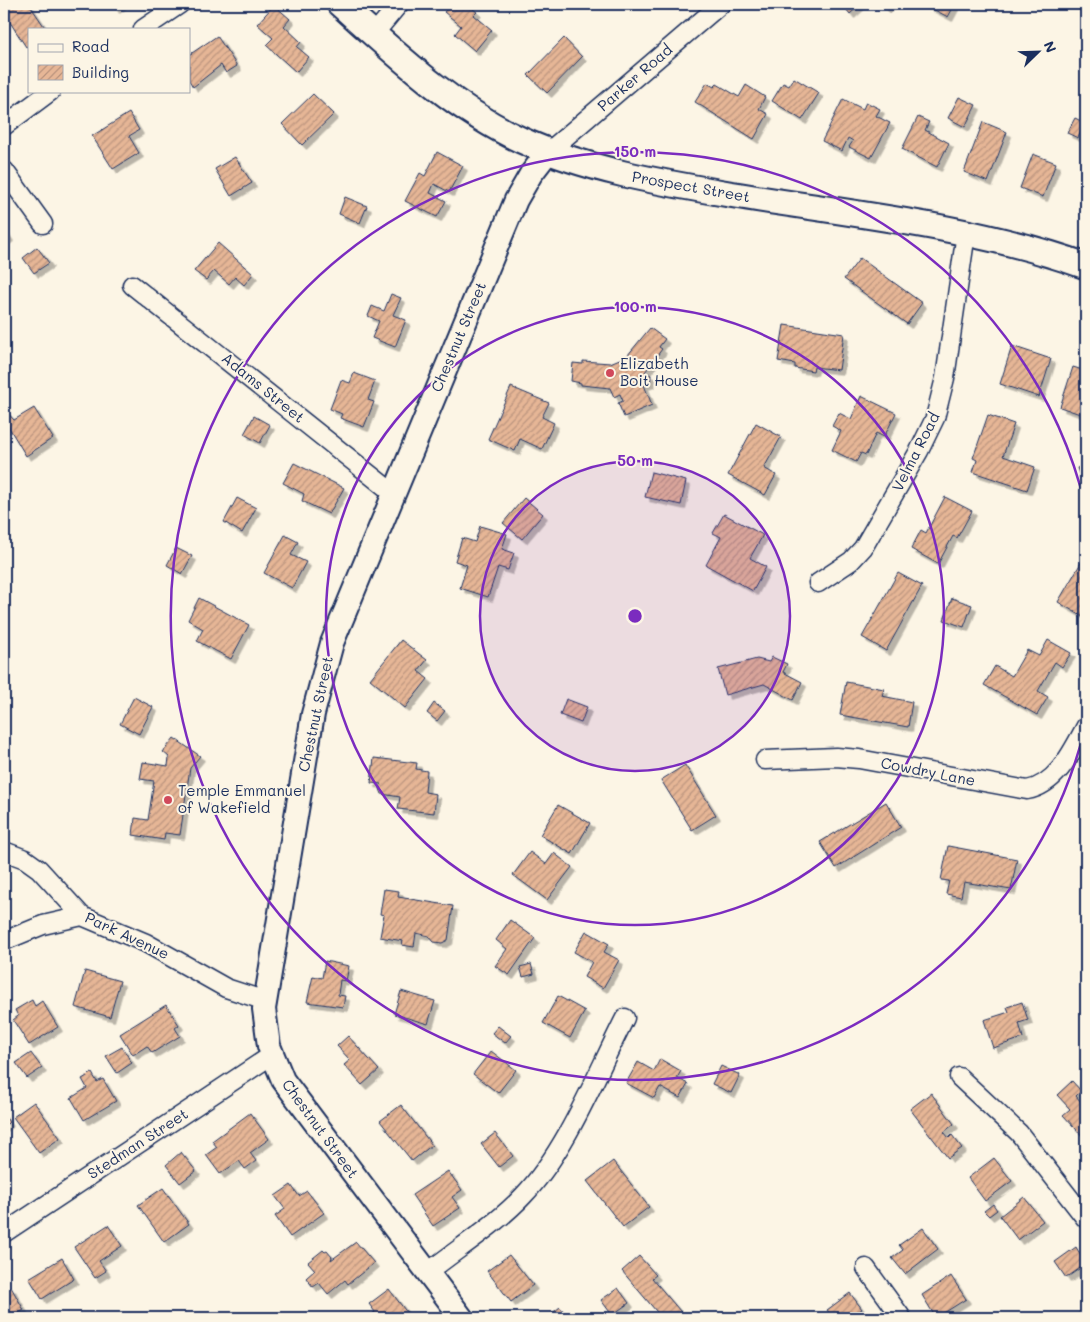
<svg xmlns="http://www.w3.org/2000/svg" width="1090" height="1322" viewBox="0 0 1090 1322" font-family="Mali,sans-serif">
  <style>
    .building { fill: url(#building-hatch); stroke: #1b2f5e; filter: url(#shadow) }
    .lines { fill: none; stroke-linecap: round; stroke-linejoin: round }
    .minor-casing { stroke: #1b2f5e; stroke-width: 21 }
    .tertiary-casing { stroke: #1b2f5e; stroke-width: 26 }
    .secondary-casing { stroke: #1b2f5e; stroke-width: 29 }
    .minor { stroke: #fcf5e5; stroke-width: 18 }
    .tertiary { stroke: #fcf5e5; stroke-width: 22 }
    .secondary { stroke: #fcf5e5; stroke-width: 25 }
    .ring { fill: none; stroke: #7b2cbf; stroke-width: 2.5 }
    .poi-dot { fill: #d1495b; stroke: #fcf5e5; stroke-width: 2 }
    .labels { text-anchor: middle; stroke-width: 4; stroke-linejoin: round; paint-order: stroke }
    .street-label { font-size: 15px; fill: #1b2f5e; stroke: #fcf5e5 }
    .poi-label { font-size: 15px; fill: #1b2f5e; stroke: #fcf5e5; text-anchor: start }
    .centre { fill: #7b2cbf; stroke: #fcf5e5; stroke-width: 2.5 }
    .ring-label { font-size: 15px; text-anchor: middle; font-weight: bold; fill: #7b2cbf; stroke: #fcf5e5; stroke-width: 4; stroke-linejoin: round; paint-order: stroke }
  </style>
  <defs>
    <pattern id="building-hatch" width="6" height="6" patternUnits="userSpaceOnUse" patternTransform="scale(1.25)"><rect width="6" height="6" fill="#e6b696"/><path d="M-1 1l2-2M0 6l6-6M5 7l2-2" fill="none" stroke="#ba947e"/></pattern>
    <filter id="shadow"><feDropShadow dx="4.5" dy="4.5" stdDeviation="0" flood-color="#0004"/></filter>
  </defs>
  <rect width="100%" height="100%" fill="#fcf5e5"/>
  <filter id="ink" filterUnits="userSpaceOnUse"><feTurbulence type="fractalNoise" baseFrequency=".02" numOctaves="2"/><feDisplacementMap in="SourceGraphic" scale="10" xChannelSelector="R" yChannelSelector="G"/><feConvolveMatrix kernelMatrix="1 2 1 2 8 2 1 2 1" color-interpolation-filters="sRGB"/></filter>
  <g filter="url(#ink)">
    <path class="building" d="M4 4H29L46 29H29V45L26 47 4 13Z
      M112 4H122L115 9Z
      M451 4H467L477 12 474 15 492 30 475 51 455 34 461 26 444 12Z
      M842 4H861L850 14Z
      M881 4H891L886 9Z
      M923 4H955L948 17Z
      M274 5 290 19 284 26 301 42 297 47 309 57 296 72 266 45 273 38 257 24Z
      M217 36 237 66 226 73 221 65 193 87 189 80V55Z
      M564 38 582 57 547 93 528 75Z
      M794 78 819 93 802 120 772 101 783 83 789 86Z
      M707 83 714 87 717 84 739 97 746 85 765 97 759 109 768 114 754 139 695 102Z
      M313 94 334 114 302 145 282 124Z
      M959 97 976 105 965 127 948 118Z
      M843 99 863 109 866 102 880 109 876 116 890 123 871 158 849 147 853 141 848 138 842 151 822 141Z
      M129 113 139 130 129 136 139 153 113 169 92 136Z
      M918 117 929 122 925 130 949 143 937 167 902 149Z
      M1075 118 1085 123 1078 138 1067 133Z
      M983 122 1007 132 988 182 964 172Z
      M437 152 463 166 449 192 434 184 430 193 446 201 437 217 405 201 420 173 425 176Z
      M1033 154 1056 163 1043 197 1020 188Z
      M235 157 252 183 231 196 215 169Z
      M345 197 367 206 360 223 339 214Z
      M4 229 9 237 4 241Z
      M218 243 253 274 244 285 235 277 229 284 214 271 206 280 194 271Z
      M37 247 49 263 34 273 23 258Z
      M860 258 922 303 907 324 844 279Z
      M391 294 401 298 393 315 406 320 395 347 372 338 379 321 368 316 372 306 384 311Z
      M784 325 844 334 839 370 814 367 813 371 795 368V364L778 361Z
      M650 328 665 339 659 347 662 349 645 372 651 375 650 383 644 385 652 405 624 417 618 403 623 401 620 394 614 397 610 388 581 385V383L571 381 573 363 583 364V361L610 363 627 356Z
      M1012 346 1051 359 1039 397 1000 384Z
      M1073 367 1086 371V395L1080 414 1060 407Z
      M354 373 375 381 368 400 374 402 364 427 340 418 342 414 330 409 341 380 350 383Z
      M511 387 549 403 542 417 554 423 542 449 520 439 515 451 488 439Z
      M861 396 896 413 884 437 876 433 866 455 861 453 856 462 832 450 841 431 832 426 839 413 851 419Z
      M34 408 53 438 26 456 8 426 4 430V409L14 420Z
      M988 415 1014 424 1003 456 1035 467 1027 490 973 472 977 460 973 458Z
      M254 416 270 425 260 443 244 434Z
      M756 423 781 437 764 468 776 475 765 495 728 475Z
      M294 463 344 488 329 514 302 501 304 494 283 483Z
      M1085 465 1086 478 1081 479 1077 468Z
      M651 472 686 481 681 505 645 497Z
      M945 497 972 511 957 538 953 536 938 564 911 549 921 530 926 533Z
      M237 498 256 508 242 533 224 522Z
      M524 498 543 514 522 539 503 523Z
      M724 514 763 535 750 558 766 567 753 591 706 565 721 537 713 533Z
      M480 526 507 534 502 549 514 553 508 570 498 567 488 597 460 588 467 565 455 561 462 538 475 542Z
      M285 535 298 542 291 555 306 562 292 588 264 573Z
      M176 548 192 556 182 574 167 565Z
      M1082 561 1086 564 1085 618 1058 602Z
      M898 573 922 586 886 651 862 637Z
      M199 598 249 625 231 659 197 641 203 629 188 620Z
      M952 598 972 605 964 627 944 620Z
      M401 640 427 660 418 671 428 679 405 708 370 679Z
      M1048 640 1071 653 1062 667 1055 662 1038 691 1048 697 1037 715 984 685 995 666 1012 676 1027 650 1039 656Z
      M772 657 787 664 783 672 802 682 793 700 764 684 725 695 718 669 757 659 769 662Z
      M846 682 884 689 882 696 912 702 908 727 840 715Z
      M134 697 153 707 139 734 120 724Z
      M566 699 587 707 581 723 560 715Z
      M434 703 445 711 437 721 427 713Z
      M174 738 200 756 190 768 180 835 165 833 164 840 133 835 135 818 148 820 154 781 140 779 143 762 168 766 169 757 163 752Z
      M374 758 417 763 416 769 427 771 425 792 436 794 434 813 398 809 400 797 382 794 380 789 381 784 371 783Z
      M685 765 716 815 692 830 661 780Z
      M886 802 901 827 836 868 820 842Z
      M558 805 590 823 572 854 540 835Z
      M948 846 1017 859 1011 890 964 882 961 897 946 894 949 881 941 880Z
      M530 852 546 864 554 853 572 867 547 900 513 875Z
      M384 889 399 891 398 897 453 906 448 940 442 943 434 942 429 936 416 933 414 947 402 945 403 941 380 937 384 915 380 914Z
      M510 920 535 938 509 975 495 966 507 949 496 940Z
      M586 931 609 944 604 952 619 960 603 988 584 977 592 962 574 952Z
      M325 961 349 966 346 981 340 980 338 995 345 996 343 1007 307 1002 313 976 322 978Z
      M531 964 534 974 523 977 520 967Z
      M85 971 120 981 110 1017 75 1007Z
      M401 991 435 1001 428 1024 394 1014Z
      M558 996 585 1011 570 1038 543 1023Z
      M32 1000 35 1006 42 1001 58 1027 29 1045 13 1020 18 1016 15 1010Z
      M1022 1002 1028 1020 1019 1023 1023 1038 993 1048 984 1020 1009 1012 1007 1007Z
      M166 1005 179 1025 175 1028 180 1036 152 1053 147 1046 133 1055 120 1034Z
      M498 1026 511 1036 505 1043 492 1033Z
      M348 1036 379 1070 362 1085 344 1065 350 1060 337 1046Z
      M122 1047 132 1063 117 1073 106 1056Z
      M491 1051 516 1070 498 1093 473 1074Z
      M31 1053 42 1068 27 1078 16 1063Z
      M660 1059 681 1071 677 1078 688 1084 680 1098 660 1087 654 1098 626 1083 638 1062 654 1071Z
      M721 1066 740 1075 731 1093 712 1084Z
      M92 1073 97 1082 103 1079 116 1101 84 1120 71 1098 87 1088 82 1079Z
      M1072 1081 1081 1091 1076 1096 1086 1108V1140L1063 1115 1070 1109 1057 1095Z
      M931 1093 954 1124 944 1132 949 1138 952 1135 962 1148 948 1158 910 1109Z
      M34 1102 60 1138 39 1153 13 1117Z
      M401 1105 432 1145 412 1161 380 1121Z
      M250 1113 269 1139 250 1153 256 1161 245 1169 239 1161 220 1174 206 1155 217 1147 212 1141Z
      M4 1115 9 1122 4 1127Z
      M495 1133 513 1156 499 1167 481 1144Z
      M181 1152 196 1171 180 1183 166 1165Z
      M994 1158 1012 1181 985 1201 968 1178Z
      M613 1161 649 1207 623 1227 587 1181Z
      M448 1171 462 1190 452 1197 460 1208 433 1226 412 1195Z
      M291 1185 299 1196 307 1191 324 1213 290 1237 275 1216 285 1209 275 1196Z
      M163 1188 189 1224 164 1242 138 1205Z
      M1024 1197 1043 1221 1018 1240 1000 1216Z
      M993 1204 997 1210 989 1216 984 1211Z
      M108 1225 122 1246 99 1261 106 1271 95 1278 74 1247Z
      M923 1228 938 1249 905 1274 892 1258 903 1250 899 1245Z
      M356 1242 374 1263 348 1284 345 1280 328 1294 319 1283 313 1287 306 1278 315 1270 308 1262 323 1250 325 1252 327 1251 332 1257 331 1260Z
      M1076 1247 1086 1264 1066 1278 1055 1262Z
      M509 1255 533 1285 511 1302 487 1271Z
      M639 1256 656 1275 652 1278 686 1318H662L622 1271Z
      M62 1258 74 1279 42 1299 29 1278Z
      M951 1276 966 1299 936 1318 922 1295Z
      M11 1287 24 1310 10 1318H4V1292Z
      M618 1288 629 1303 612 1315 601 1300Z
      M389 1289 411 1318H366L375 1312 369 1304Z
      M850 1293 862 1309 849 1318 840 1316 833 1318 827 1310Z
      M560 1307 569 1318H546Z
      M1086 1310V1318H1070Z"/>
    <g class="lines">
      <defs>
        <path id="minor" d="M143 29 180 4
          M374 34 399 4
          M4 126 51 91
          M548 152 721 4
          M4 170 43 224
          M132 285 393 493
          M818 583 851 561 863 548 919 451 935 418 945 378 966 233
          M765 760 836 757 859 759 1027 790C1057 785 1073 750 1086 726
          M4 851 25 859 39 869 82 916 146 943 226 988 266 1001
          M4 941 43 925 82 916
          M959 1077 1019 1133 1086 1219
          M4 1233 272 1055
          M866 1268 902 1318
          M427 1273C457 1249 497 1224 523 1196 567 1150 596 1075 625 1018"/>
        <path id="tertiary" d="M462 1318 283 1080 269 1046 264 1009 313 714 332 643 516 200 531 174 548 152"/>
        <path id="secondary" d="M340 4C396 54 452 108 521 140 587 170 658 182 729 194 848 214 972 225 1086 266"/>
      </defs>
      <use href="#minor" class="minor-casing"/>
      <use href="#tertiary" class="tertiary-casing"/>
      <use href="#secondary" class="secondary-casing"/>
      <use href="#minor" class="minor"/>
      <use href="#tertiary" class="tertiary"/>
      <use href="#secondary" class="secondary"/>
    </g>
  </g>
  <circle cx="635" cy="616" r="155" fill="#7b2cbf" fill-opacity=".12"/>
  <g class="ring">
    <circle cx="635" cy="616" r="155"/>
    <circle cx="635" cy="616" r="309"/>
    <path d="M1086 724A464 464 0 1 1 1086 508"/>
  </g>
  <g class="poi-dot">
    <circle cx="610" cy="373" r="5"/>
    <circle cx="168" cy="800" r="5"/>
  </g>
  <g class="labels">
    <g class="street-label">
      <text transform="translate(635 78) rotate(-41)" y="5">Parker Road</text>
      <text transform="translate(691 187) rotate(10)" y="5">Prospect Street</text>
      <text transform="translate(459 337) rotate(-67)" y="5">Chestnut Street</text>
      <text transform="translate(263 388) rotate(39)" y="5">Adams Street</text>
      <text transform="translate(916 452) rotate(-63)" y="5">Velma Road</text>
      <text transform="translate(316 714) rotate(-78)" y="5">Chestnut Street</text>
      <text transform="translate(928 772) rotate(11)" y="5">Cowdry Lane</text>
      <text transform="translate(127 936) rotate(25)" y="5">Park Avenue</text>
      <text transform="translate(320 1129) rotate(54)" y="5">Chestnut Street</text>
      <text transform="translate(138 1144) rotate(-33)" y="5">Stedman Street</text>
    </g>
    <g class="poi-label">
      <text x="620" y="369">Elizabeth<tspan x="620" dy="17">Boit House</tspan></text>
      <text x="178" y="796">Temple Emmanuel<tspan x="178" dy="17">of Wakefield</tspan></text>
    </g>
  </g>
  <circle cx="635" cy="616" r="8" class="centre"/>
  <g class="ring-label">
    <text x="635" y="157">150 m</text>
    <text x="635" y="312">100 m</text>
    <text x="635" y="466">50 m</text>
  </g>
  <rect width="1090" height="1322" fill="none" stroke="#fcf5e5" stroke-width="20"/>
  <rect x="10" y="10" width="1070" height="1302" fill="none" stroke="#1b2f5e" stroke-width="2" filter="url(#ink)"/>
  <rect x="28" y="28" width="162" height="65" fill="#fcf5e5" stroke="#a2a6af"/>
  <rect x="38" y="44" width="25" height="8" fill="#fcf5e5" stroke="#a2a6af"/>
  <text x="72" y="52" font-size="15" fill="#1b2f5e">Road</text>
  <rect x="38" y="65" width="25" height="15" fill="url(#building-hatch)" stroke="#a2a6af"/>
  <text x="72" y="78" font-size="15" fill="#1b2f5e">Building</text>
  <g transform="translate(1038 52) rotate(67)" stroke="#fcf5e5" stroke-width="4" paint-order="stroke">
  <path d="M0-4L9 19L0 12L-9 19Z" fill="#1b2f5e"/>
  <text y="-8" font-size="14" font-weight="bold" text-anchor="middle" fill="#1b2f5e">N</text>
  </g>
</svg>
